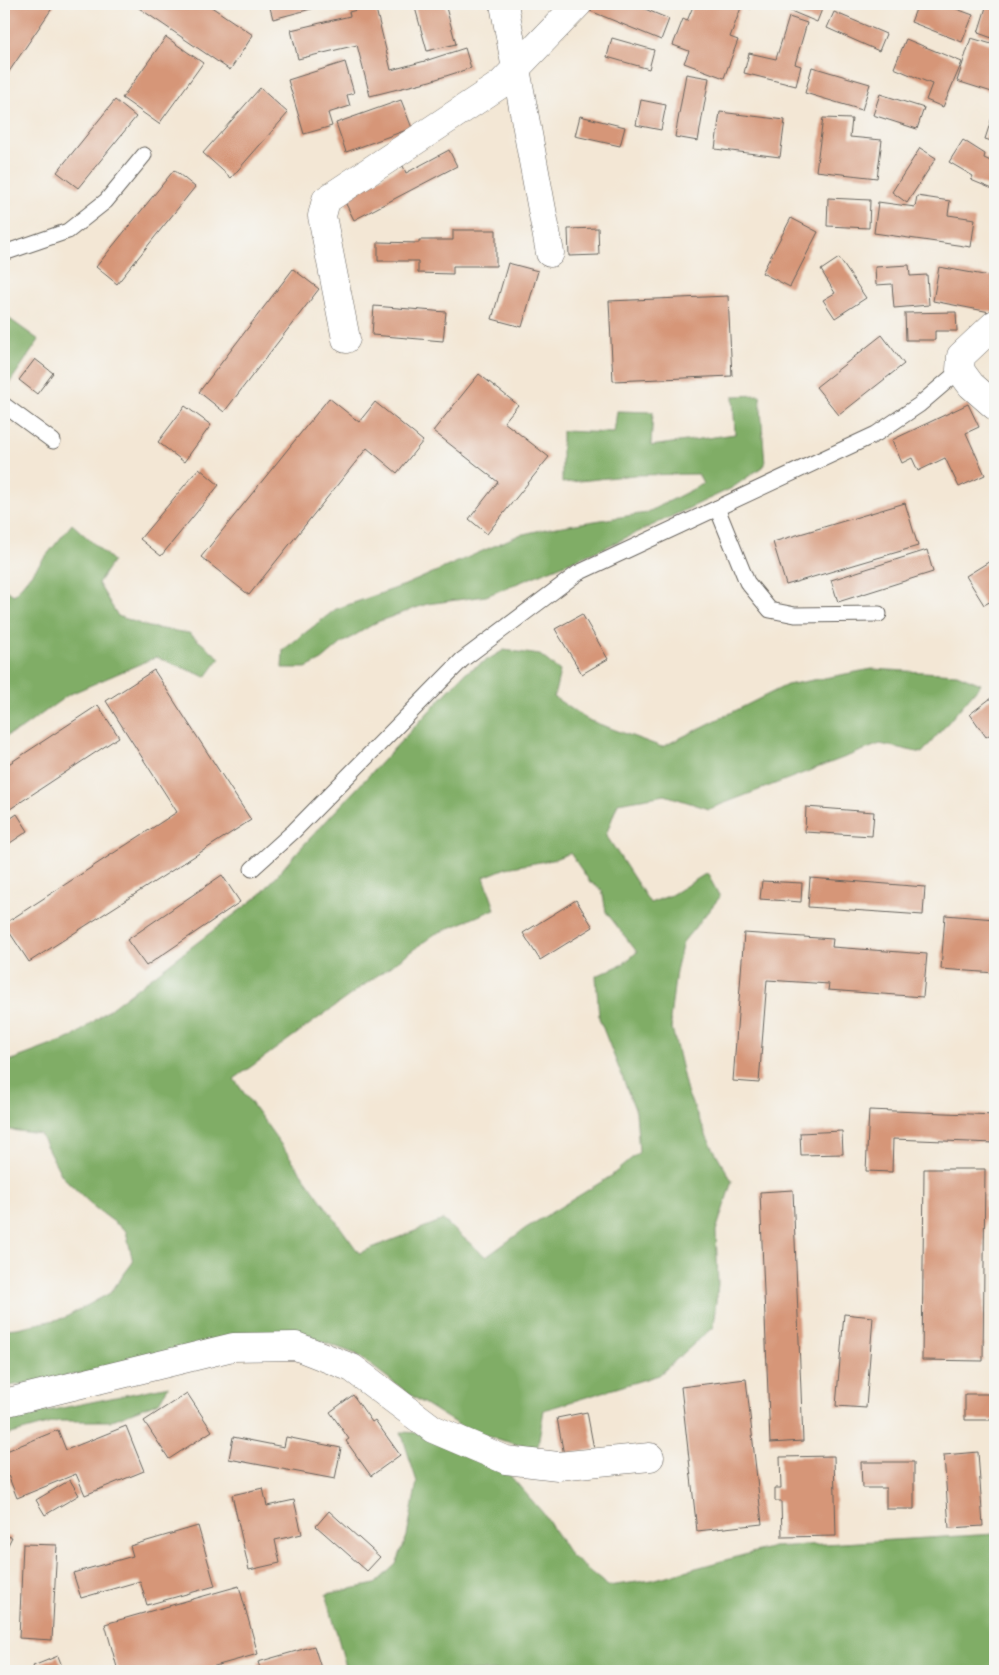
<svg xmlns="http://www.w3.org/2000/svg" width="999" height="1675" viewBox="0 0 999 1675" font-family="'IM FELL French Canon',serif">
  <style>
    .forest { fill: #80ad66; stroke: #4e6441; fill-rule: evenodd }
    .building { fill: #d69678 }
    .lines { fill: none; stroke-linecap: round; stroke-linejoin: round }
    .service-casing { stroke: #67635d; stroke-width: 17 }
    .minor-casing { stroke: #67635d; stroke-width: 29 }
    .service { stroke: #fff; stroke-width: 15 }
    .minor { stroke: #fff; stroke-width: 28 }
  </style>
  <rect width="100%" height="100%" fill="#f6f6f2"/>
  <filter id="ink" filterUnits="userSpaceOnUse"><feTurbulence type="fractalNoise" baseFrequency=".02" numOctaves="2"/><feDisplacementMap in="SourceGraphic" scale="10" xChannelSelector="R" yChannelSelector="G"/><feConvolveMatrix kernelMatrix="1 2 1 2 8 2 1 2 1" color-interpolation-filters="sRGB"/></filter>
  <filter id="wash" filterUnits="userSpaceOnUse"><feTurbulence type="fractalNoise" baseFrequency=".0096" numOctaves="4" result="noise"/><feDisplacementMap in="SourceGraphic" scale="20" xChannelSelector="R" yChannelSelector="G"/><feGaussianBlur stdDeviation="1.12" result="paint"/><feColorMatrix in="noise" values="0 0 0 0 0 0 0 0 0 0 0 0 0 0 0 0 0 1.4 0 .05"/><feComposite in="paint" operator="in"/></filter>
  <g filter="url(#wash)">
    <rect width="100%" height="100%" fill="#f3e7d5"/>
    <path class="forest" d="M4 315 39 340 4 391Z
      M760 395 765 465 732 488 602 549 486 596 427 604 377 622 342 643 322 660 306 668H282L283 650 336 609 405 585 519 535 550 528 646 513 703 484 698 474 634 475 562 483V431L614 433 617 411 653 412 651 446 735 434 733 396Z
      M72 524 113 561 98 583 118 616 149 627 189 633 220 658 206 677 156 657 68 695 21 729 4 737V647L7 641 4 639V589L14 595Z
      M504 650 540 655 560 671 554 697 588 720 662 747 787 685 872 669 957 674 981 684 922 753 880 744 709 809 665 795 618 803 606 835 650 903 671 895 707 873 720 897 683 942 676 971 670 1019 687 1092 708 1139 732 1181 716 1231 718 1284 713 1327 659 1375 544 1410 537 1450 468 1431 412 1396 356 1354 304 1335 4 1387V1329L17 1328 64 1318 110 1293 133 1262 126 1231 94 1207 62 1176 40 1134 4 1129V1063L73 1037 261 894 297 852 465 673ZM570 853 590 882 602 890 606 912 637 952 623 964 596 976 599 1018 636 1112 639 1152 611 1176 526 1228 486 1257 443 1220 359 1253 234 1079 435 934 495 909 484 877 506 868 552 860Z
      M169 1386 159 1402 110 1421H58L4 1436V1420Z
      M401 1432 421 1433 507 1472 543 1513 571 1556 608 1586 652 1580 773 1547 995 1534V1671H347L326 1594 375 1584 396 1564 407 1536 417 1482Z"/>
    <g id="blocks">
      <path class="building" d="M4 4H55L4 79Z
        M133 4H207L253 35 230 70Z
        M269 4H330L273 19Z
        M414 4H445L456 44 427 51Z
        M591 4H633L669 19 661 40 588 10Z
        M694 4H753L751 9 742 5 730 37 738 40 724 78 684 63 689 51 673 45 683 19 687 21Z
        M774 4H824L817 22Z
        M918 4H943L973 15 962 42 911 22Z
        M987 4H995V39L978 33Z
        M375 5 391 70 425 61 465 48 471 68 430 81 370 96 357 45 298 59 291 30 350 16 349 12Z
        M834 12 886 34 879 51 827 28Z
        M789 17 807 23 795 64 801 66 796 86 744 73 749 53 776 59Z
        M166 37 203 63 159 124 122 98Z
        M612 38 654 50 649 69 607 57Z
        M971 38 995 45V93L957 81Z
        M906 39 962 62 943 107 926 100 932 84 894 68Z
        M345 62 354 93 347 95 350 106 328 113 332 126 304 134 288 80Z
        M812 67 870 84 862 110 805 93Z
        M686 74 709 78 698 141 675 137Z
        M260 88 288 113 231 178 203 153Z
        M880 94 924 108 917 129 873 115Z
        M115 100 136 117 78 188 57 172Z
        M401 100 412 128 346 152 336 123Z
        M641 100 666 105 661 130 636 125Z
        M995 108V142L985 139Z
        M720 112 785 120 780 157 715 149Z
        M580 116 625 127 620 146 575 136Z
        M823 118 852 119 850 137 882 140 877 178 816 171Z
        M963 140 985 154 984 158 995 163V190L971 180 973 176 949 162Z
        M920 148 936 158 907 203 892 192Z
        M449 150 457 166 354 220 346 204V197L403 166 406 173Z
        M174 170 195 187 117 284 96 267Z
        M917 196 950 201 948 215 975 219 971 247 874 233 878 202 915 207Z
        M828 198 870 200 869 228 827 226Z
        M791 218 818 232 790 287 762 273Z
        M598 228 599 255 569 256 568 229Z
        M453 230H496V266H453V274L418 273V261H378V242L419 243V240H453Z
        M839 258 866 298 835 318 823 300 835 293 821 270Z
        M508 263 538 271 522 327 492 319Z
        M909 265 910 276 927 275 929 305 894 308 892 284 876 285 875 267Z
        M939 267 995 277V313L933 301Z
        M293 269 319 289 224 412 199 392Z
        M728 296 732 376 613 381 609 301Z
        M374 306 446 312 443 341 372 335Z
        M956 312 957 331H935V340H906L905 313Z
        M882 335 904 364 839 415 816 387Z
        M35 359 53 373 37 394 19 380Z
        M479 374 518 405 504 422 549 457 487 534 469 519 498 482 433 431Z
        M329 398 359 422 375 402 423 441 397 473 367 448 249 595 201 557Z
        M968 404 979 427 966 433 985 475 959 487 945 458 918 471 912 458 902 463 892 440Z
        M185 406 211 425 184 462 158 442Z
        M199 468 219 485 161 556 140 539Z
        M905 503 918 546 786 585 773 542Z
        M927 550 933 572 838 602 831 580Z
        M995 558V599L984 605 966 576Z
        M582 614 608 659 582 674 555 629Z
        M154 670 251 820 29 962 4 924 177 812 106 701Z
        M995 695V731L986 737 970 714Z
        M98 705 119 737 4 813V767Z
        M806 807 874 812 872 836 805 832Z
        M17 814 28 831 4 847V823Z
        M222 875 240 902 146 966 127 940Z
        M810 878 925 887 923 915 808 907Z
        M762 881 802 883 801 902 760 899Z
        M576 900 593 927 540 960 523 933Z
        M945 915 995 919V973L941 969Z
        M744 933 833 939 832 947 927 954 923 997 828 990 829 984 767 980 759 1083 733 1081Z
        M869 1110 995 1115V1143L893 1139 892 1172 866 1171Z
        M842 1131 843 1154 801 1155 800 1133Z
        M924 1169H985L983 1361 922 1360Z
        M793 1190 803 1441 770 1443 760 1192Z
        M844 1314 873 1317 866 1408 836 1406Z
        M746 1379 762 1524 697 1531 681 1387Z
        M187 1393 212 1431 169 1459 144 1421Z
        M965 1394H995V1420H965Z
        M353 1395 372 1422 375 1420 400 1455 371 1476 346 1441 349 1439 330 1412Z
        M587 1412 594 1449 564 1455 557 1418Z
        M126 1426 144 1471 85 1495 76 1474 17 1498 4 1465V1452L58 1430 66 1450Z
        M233 1437 284 1447 286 1437 341 1448 335 1479 229 1459Z
        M978 1452 983 1526 949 1528 944 1455Z
        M834 1456 836 1536 782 1537 781 1501H775V1488H781L780 1457Z
        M861 1462H914V1509H886V1488H862Z
        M70 1480 79 1495 45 1515 36 1500Z
        M263 1488 267 1506 294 1500 302 1534 275 1540 280 1563 249 1570 232 1495Z
        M329 1511 380 1557 367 1571 316 1526Z
        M198 1526 215 1586 147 1605 140 1581 81 1598 73 1573 133 1556 130 1546Z
        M4 1536 12 1537 4 1553Z
        M23 1544 57 1545 52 1640 19 1638Z
        M239 1586 258 1654 197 1671H118L105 1624Z
        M314 1646 322 1671H261L258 1662Z
        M58 1656 64 1671H35L33 1666Z"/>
    </g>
  </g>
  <g filter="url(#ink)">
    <use href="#blocks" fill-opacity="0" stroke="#67635d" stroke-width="1"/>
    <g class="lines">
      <defs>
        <path id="service" d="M4 253 68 231 106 201 144 155
          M4 405 53 441
          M717 508 747 582 770 610 795 615 879 614
          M252 869 294 831 462 660 578 573 876 434 919 405 960 370"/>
        <path id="minor" d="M504 4 550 253
          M995 324 961 356 960 370 971 385 995 406
          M346 339 322 216 326 200 501 84 578 4
          M4 1403 233 1347 296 1346 352 1368 433 1429 506 1460 558 1466 650 1457"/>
      </defs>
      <use href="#service" class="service-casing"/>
      <use href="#minor" class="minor-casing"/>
      <use href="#service" class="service"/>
      <use href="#minor" class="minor"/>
    </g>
  </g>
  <rect width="999" height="1675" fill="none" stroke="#f6f6f2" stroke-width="20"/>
</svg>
